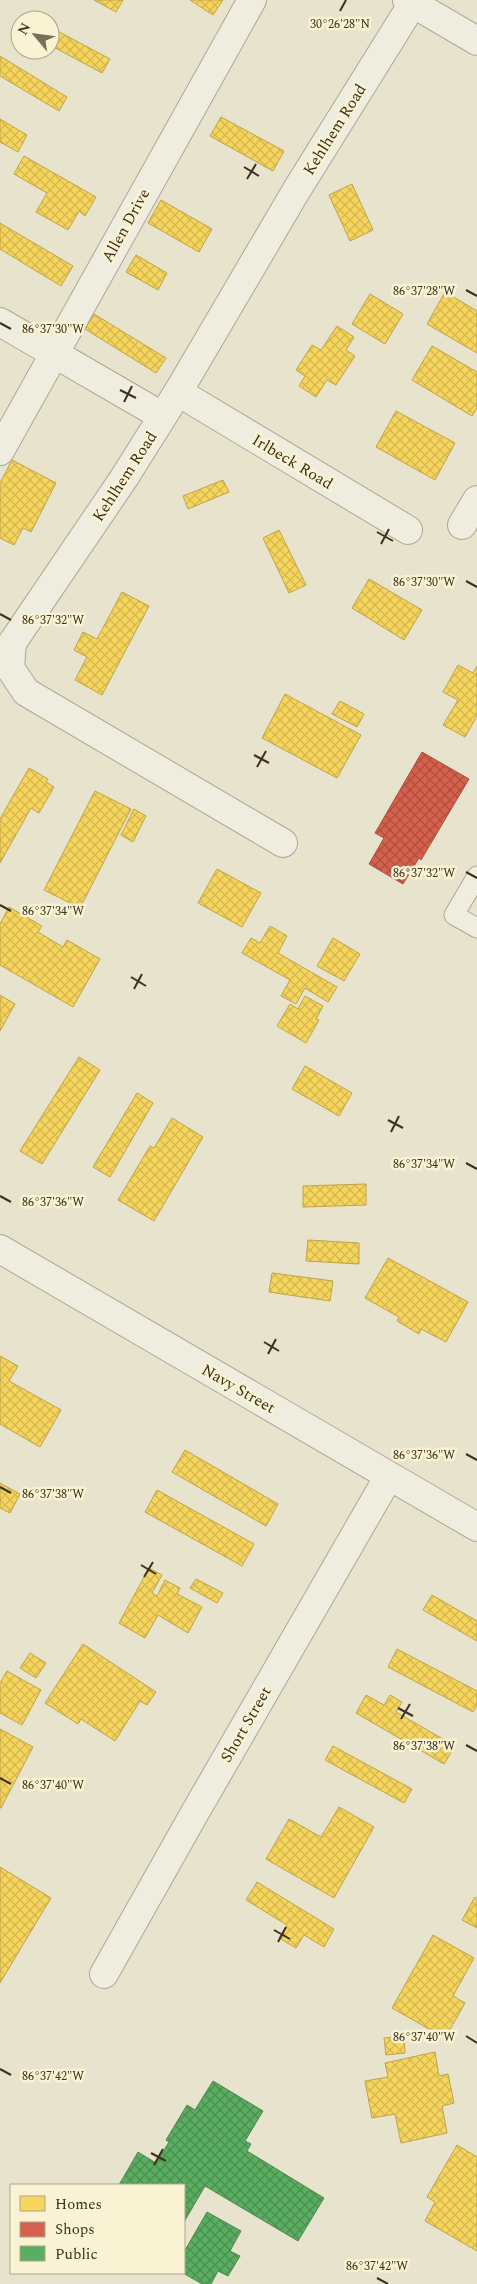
<svg xmlns="http://www.w3.org/2000/svg" width="477" height="2284" viewBox="0 0 477 2284" font-family="Spectral,serif">
  <style>
    .homes { fill: url(#homes-cross-hatch); stroke: #bea449 }
    .shops { fill: url(#shops-cross-hatch); stroke: #a8523f }
    .public { fill: url(#public-cross-hatch); stroke: #51884d }
    .lines { fill: none; stroke-linecap: round; stroke-linejoin: round }
    .service-casing { stroke: #ada796; stroke-width: 21 }
    .minor-casing { stroke: #ada796; stroke-width: 30 }
    .service { stroke: #efece0; stroke-width: 19 }
    .minor { stroke: #efece0; stroke-width: 28 }
    .ticks { fill: none; stroke: #3d311d; stroke-width: 2 }
    .labels { text-anchor: middle; stroke-width: 5; stroke-linejoin: round; paint-order: stroke }
    .street-label { font-size: 16px; fill: #3d311d; stroke: #f9f3d3 }
    .ticks-label { font-size: 12px; text-anchor: middle; fill: #3d311d; stroke: #f9f3d3; stroke-width: 5; stroke-linejoin: round; paint-order: stroke }
  </style>
  <defs>
    <pattern id="homes-cross-hatch" width="8" height="8" patternUnits="userSpaceOnUse" patternTransform="scale(1.25)"><rect width="8" height="8" fill="#f6d55c"/><path d="M0 0l8 8M0 8l8-8" fill="none" stroke="#d4b750"/></pattern>
    <pattern id="shops-cross-hatch" width="8" height="8" patternUnits="userSpaceOnUse" patternTransform="scale(1.25)"><rect width="8" height="8" fill="#d6604d"/><path d="M0 0l8 8M0 8l8-8" fill="none" stroke="#af503f"/></pattern>
    <pattern id="public-cross-hatch" width="8" height="8" patternUnits="userSpaceOnUse" patternTransform="scale(1.25)"><rect width="8" height="8" fill="#5aae61"/><path d="M0 0l8 8M0 8l8-8" fill="none" stroke="#4c8e4f"/></pattern>
  </defs>
  <rect width="100%" height="100%" fill="#e8e3cd"/>
  <path class="homes" d="M94 0H123L116 12Z
    M190 0H223L213 15Z
    M50 27 110 59 102 73 50 45Z
    M0 56 67 97 59 111 0 76Z
    M221 117 284 151 273 171 210 136Z
    M0 119 27 135 18 152 0 142Z
    M24 156 96 197 85 216 79 211 68 230 36 212 47 193 14 174Z
    M352 184 373 230 350 241 329 195Z
    M161 200 212 229 199 252 148 223Z
    M0 223 73 266 61 286 0 249Z
    M136 255 167 273 158 290 126 272Z
    M445 292 477 311V353L427 324Z
    M370 294 403 314 385 344 352 324Z
    M94 314 166 358 156 373 85 329Z
    M337 326 354 337 346 350 355 356 336 385 327 380 316 397 299 386 305 376 296 370 312 345 321 350Z
    M432 346 477 372V408L472 416 412 380Z
    M396 411 455 443 435 480 376 447Z
    M12 460 56 483 31 532 23 528 14 545 0 538V483Z
    M223 480 229 492 188 509 183 496Z
    M279 530 306 585 289 593 263 538Z
    M369 579 422 610 404 640 352 608Z
    M122 592 149 606 102 695 75 680 87 657 74 650 83 632 97 639Z
    M458 665 473 673 477 666V716L465 737 443 725 458 700 443 692Z
    M285 694 361 735 337 778 262 738Z
    M340 701 364 714 357 727 332 714Z
    M29 768 48 779 46 782 54 787 39 813 31 808 0 863V819Z
    M95 791 131 809 80 908 44 890Z
    M134 809 146 816 133 842 121 835Z
    M217 869 261 893 242 927 198 903Z
    M9 907 42 926 38 932 63 947 67 940 100 959 73 1007 0 965V924Z
    M270 926 287 936 278 953 337 987 328 1002 305 988 296 1004 281 996 290 980 242 953 251 938 260 943Z
    M333 938 360 954 344 981 317 966Z
    M0 995 15 1004 0 1031Z
    M305 996 323 1006 316 1019 319 1020 306 1043 277 1026 290 1004 298 1009Z
    M79 1057 100 1070 42 1164 20 1151Z
    M305 1066 352 1093 339 1116 292 1089Z
    M137 1093 153 1103 110 1177 93 1167Z
    M172 1118 203 1137 154 1221 118 1200 150 1146 154 1148Z
    M366 1184V1205L303 1207V1186Z
    M308 1240 359 1243V1264L306 1261Z
    M388 1258 468 1302 446 1342 421 1329 419 1334 397 1321 399 1317 365 1298Z
    M272 1273 333 1281 330 1301 269 1292Z
    M0 1356 18 1366 9 1381 61 1410 40 1447 0 1424Z
    M185 1450 278 1504 266 1526 172 1472Z
    M0 1483 20 1494 10 1513 0 1508Z
    M157 1490 254 1544 242 1566 145 1512Z
    M149 1568 162 1575 152 1593 157 1596 165 1580 180 1588 177 1594 202 1607 188 1633 158 1615 145 1638 119 1623Z
    M196 1579 223 1593 217 1603 190 1588Z
    M432 1595 477 1621V1641L423 1610Z
    M83 1644 156 1692 147 1705 140 1701 115 1741 81 1719 78 1724 45 1703Z
    M397 1649 477 1691V1705L473 1712 388 1667Z
    M30 1653 46 1663 36 1678 20 1668Z
    M7 1671 41 1690 22 1725 0 1713V1683Z
    M366 1695 384 1705 390 1695 402 1702 396 1712 455 1746 444 1764 356 1713Z
    M0 1729 33 1747 1 1808H0Z
    M333 1746 412 1789 404 1803 325 1760Z
    M339 1807 374 1827 334 1898 266 1859 289 1819 321 1837Z
    M0 1867 51 1898 0 1983Z
    M257 1882 334 1929 324 1947 304 1935 296 1948 279 1938 287 1925 246 1900Z
    M475 1897 477 1899V1928L462 1920Z
    M433 1935 474 1958 453 1996 465 2003 445 2038 392 2008Z
    M404 2036 405 2053 386 2055 384 2038Z
    M435 2052 439 2076 448 2074 454 2103 442 2106 447 2133 401 2143 395 2114 372 2118 365 2081 388 2077 385 2063Z
    M457 2145 477 2157V2251L425 2221 435 2202 427 2197Z"/>
  <path class="shops" d="M422 752 469 779 421 860 419 858 403 884 369 864 384 838 375 833Z"/>
  <path class="public" d="M213 2081 263 2111 245 2141 251 2144 247 2151 324 2198 298 2241 205 2186 184 2222V2185H119L138 2152 156 2163 169 2142 166 2140 187 2105 195 2110Z
    M207 2212 241 2231 230 2251 240 2256 228 2276 218 2271 211 2284H202L183 2273 184 2252Z"/>
  <g class="lines">
    <defs>
      <path id="service" d="M477 876 454 915 477 928"/>
      <path id="minor" d="M407 0 477 41
        M0 322 162 416
        M178 392 408 530
        M0 451 252 0
        M462 525 477 500
        M283 843 26 692 10 668 12 643 124 478 178 392 296 191 413 3
        M0 1249 477 1527
        M104 1974 193 1816 389 1476"/>
    </defs>
    <use href="#service" class="service-casing"/>
    <use href="#minor" class="minor-casing"/>
    <use href="#service" class="service"/>
    <use href="#minor" class="minor"/>
  </g>
  <path class="ticks" d="M340 11 346 0M244 167 259 176M247 179 256 164M466 290 477 296M0 323 11 329M120 390 136 398M124 402 132 386M377 532 393 541M381 544 389 529M466 581 477 587M0 614 11 620M254 755 269 763M257 767 266 751M466 872 477 878M0 905 11 911M131 977 146 986M134 989 142 974M388 1120 403 1128M391 1132 399 1116M466 1163 477 1169M0 1196 11 1202M264 1342 279 1351M268 1354 276 1339M466 1454 477 1460M0 1487 11 1493M141 1565 156 1574M144 1577 153 1562M398 1708 413 1716M401 1719 410 1704M466 1745 477 1751M0 1778 11 1784M274 1930 290 1939M278 1942 286 1927M466 2036 477 2043M0 2069 11 2075M151 2153 166 2161M154 2165 163 2149M377 2278 388 2284"/>
  <g class="labels">
    <g class="street-label">
      <text transform="translate(334 129) rotate(-58)" y="6">Kehlhem Road</text>
      <text transform="translate(125 225) rotate(-61)" y="6">Allen Drive</text>
      <text transform="translate(293 461) rotate(31)" y="6">Irlbeck Road</text>
      <text transform="translate(124 476) rotate(-57)" y="6">Kehlhem Road</text>
      <text transform="translate(239 1388) rotate(30)" y="6">Navy Street</text>
      <text transform="translate(245 1724) rotate(-60)" y="6">Short Street</text>
    </g>
  </g>
  <g class="ticks-label">
    <text x="340" y="28">30°26'28"N</text>
    <text x="424" y="295">86°37'28"W</text>
    <text x="53" y="333">86°37'30"W</text>
    <text x="424" y="586">86°37'30"W</text>
    <text x="53" y="624">86°37'32"W</text>
    <text x="424" y="877">86°37'32"W</text>
    <text x="53" y="915">86°37'34"W</text>
    <text x="424" y="1168">86°37'34"W</text>
    <text x="53" y="1206">86°37'36"W</text>
    <text x="424" y="1459">86°37'36"W</text>
    <text x="53" y="1498">86°37'38"W</text>
    <text x="424" y="1750">86°37'38"W</text>
    <text x="53" y="1789">86°37'40"W</text>
    <text x="424" y="2041">86°37'40"W</text>
    <text x="53" y="2080">86°37'42"W</text>
    <text x="377" y="2270">86°37'42"W</text>
  </g>
  <rect x="10" y="2184" width="175" height="90" fill="#f9f3d3" stroke="#aea58a"/>
  <rect x="20" y="2196" width="25" height="15" fill="#f6d55c" stroke="#aea58a"/>
  <text x="55" y="2209" font-size="15" fill="#3d311d">Homes</text>
  <rect x="20" y="2222" width="25" height="15" fill="#d6604d" stroke="#aea58a"/>
  <text x="55" y="2234" font-size="15" fill="#3d311d">Shops</text>
  <rect x="20" y="2246" width="25" height="15" fill="#5aae61" stroke="#aea58a"/>
  <text x="55" y="2259" font-size="15" fill="#3d311d">Public</text>
  <g transform="translate(35 35) rotate(299)"><circle r="24" fill="#f9f3d3" stroke="#aea58a"/>
  <path d="M0-4L9 19L0 12L-9 19Z" fill="#796f5b"/>
  <text y="-8" font-size="14" font-weight="bold" text-anchor="middle" fill="#3d311d">N</text>
  </g>
</svg>
